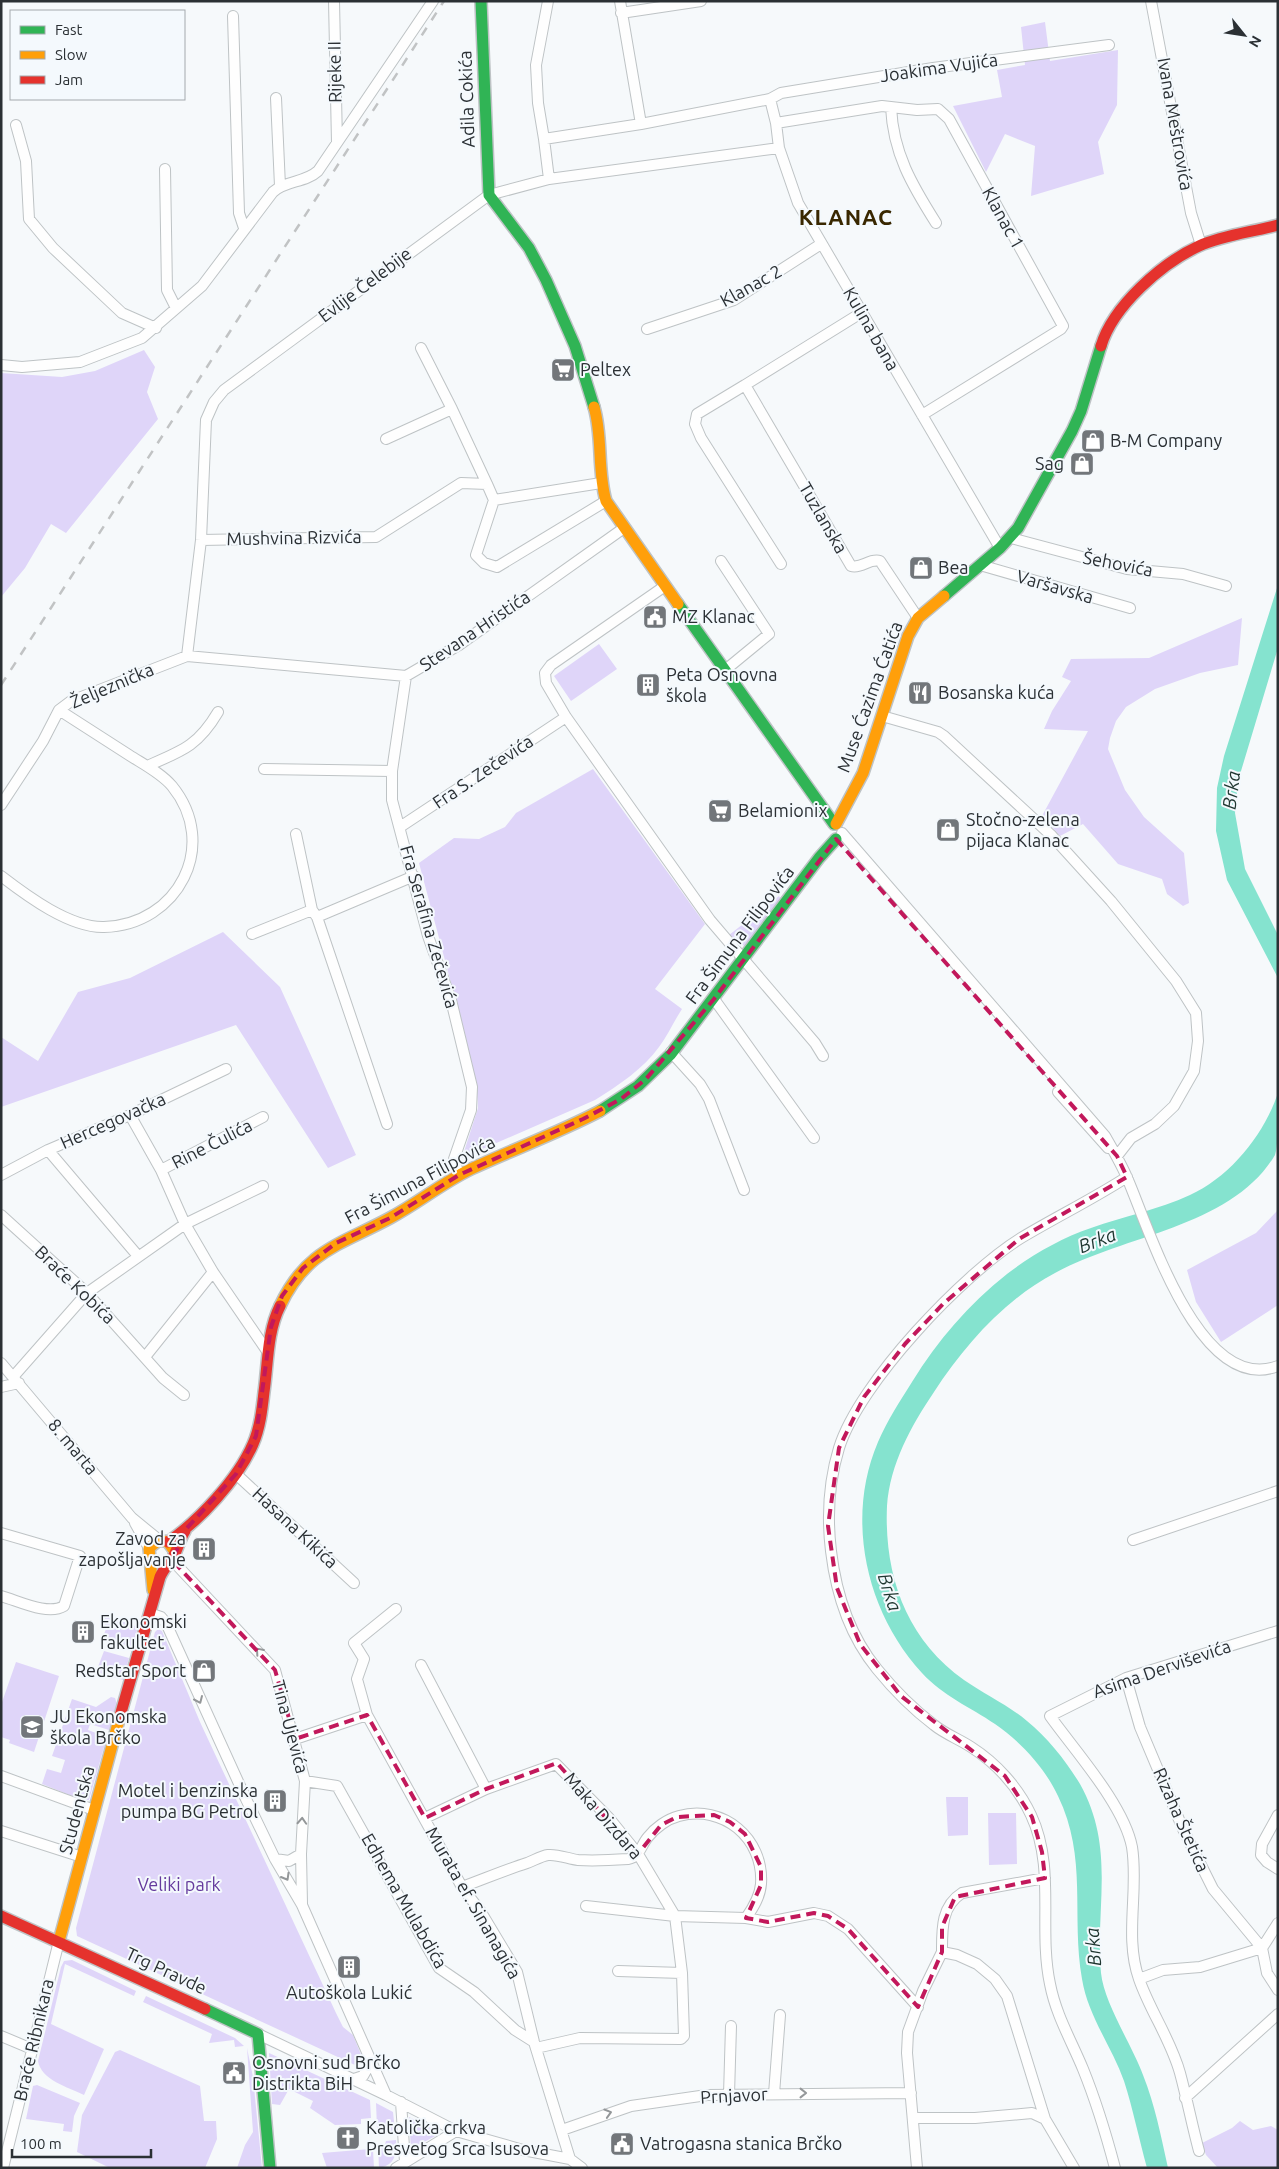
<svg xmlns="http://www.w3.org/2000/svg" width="1279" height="2169" viewBox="0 0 1279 2169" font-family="Ubuntu,sans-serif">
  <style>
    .green { fill: #dfd5f9 }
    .water { fill: #85e3cf }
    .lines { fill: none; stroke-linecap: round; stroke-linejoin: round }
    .street-casing { stroke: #bec3c5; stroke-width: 12 }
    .fast-casing { stroke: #bec3c5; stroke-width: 14 }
    .slow-casing { stroke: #bec3c5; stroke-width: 14 }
    .jam-casing { stroke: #bec3c5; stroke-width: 14 }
    .street { stroke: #fefefe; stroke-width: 10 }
    .fast { stroke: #30b455; stroke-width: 11 }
    .slow { stroke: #ff9f0a; stroke-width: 11 }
    .jam { stroke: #e5322d; stroke-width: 11 }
    .rail { stroke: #c1c3c4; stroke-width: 2.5; stroke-dasharray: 9 9; stroke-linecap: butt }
    .oneway { stroke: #949799 }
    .marked { fill: none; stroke: #c2185b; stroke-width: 4; stroke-dasharray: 10 6; stroke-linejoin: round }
    .labels { text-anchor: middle; stroke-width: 4; stroke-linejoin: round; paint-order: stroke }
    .street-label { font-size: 18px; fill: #2b3034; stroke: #f4f9fd }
    .poi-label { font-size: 18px; fill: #2b3034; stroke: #f4f9fd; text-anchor: start }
    .park-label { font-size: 18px; fill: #653b9d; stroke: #f4f9fd }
    .water-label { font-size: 19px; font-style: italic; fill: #1f3630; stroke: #f4f9fd }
    .district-label { font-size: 22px; font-weight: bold; letter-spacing: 1px; fill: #392700; stroke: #f4f9fd }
  </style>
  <rect width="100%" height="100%" fill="#f6f9fb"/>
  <path class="green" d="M1045 22 1050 61 1118 50 1117 105 1098 142 1104 174 1031 196 1035 146 1005 134 986 172 953 106 1002 97 997 70 1025 65 1021 27Z
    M144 350 155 367 147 392 158 419 66 533 51 524 25 568 1 597V373L62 377 95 371Z
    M1242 618 1238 665 1200 673 1155 689 1126 707 1116 721 1110 738 1108 749 1125 790 1144 817 1184 853 1189 903 1183 906 1167 894 1162 879 1118 864 1083 824 1060 836 1042 816 1088 731 1044 729 1052 711 1071 681 1062 677 1071 659 1149 658Z
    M599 644 617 669 571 701 554 676Z
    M593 769 705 924 655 989 682 1009C674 1021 668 1035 659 1047 644 1068 618 1086 595 1100L462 1158 478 1108 477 1092 467 1043 419 863 454 838 479 839 505 827 516 813Z
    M779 896 781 899 745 946 736 943 729 935Z
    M223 932 280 987 356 1155 328 1168 236 1025 1 1107V1037L38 1061 78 992 130 978Z
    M1278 1210V1305L1221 1342 1196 1302 1187 1270 1256 1233Z
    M105 1615 138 1627 132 1648 103 1637 106 1629 101 1627Z
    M158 1629 162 1631 200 1722 336 2013 343 2027 353 2035 362 2057 355 2065 77 1936 76 1928 155 1632Z
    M104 1651 129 1658 123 1680 96 1672Z
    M16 1662 59 1676 34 1752 9 1743 10 1740 1 1737V1705Z
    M111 1697 115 1698 117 1704 109 1730 90 1724 88 1730 107 1737 89 1800H82L42 1784 47 1769 61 1773 65 1760 52 1756 72 1699 96 1707Z
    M946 1797H968V1835L948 1836Z
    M988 1813H1016L1017 1864 989 1865Z
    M72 1960 136 1991 134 1996 65 1964 51 2024 104 2049 84 2095C68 2087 41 2080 38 2061L61 1967 64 1961Z
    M146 1996 235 2038 244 2046 235 2047 234 2040 209 2043 212 2034 143 2002Z
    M247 2048 253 2077 262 2168H237L245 2145 253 2132Z
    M120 2050 200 2086 204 2121H216L217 2139 205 2168H110L77 2152 82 2115 115 2052Z
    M269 2053 370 2100 371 2118 361 2119V2124L335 2125 310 2108 313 2101 289 2089 280 2105 272 2104Z
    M37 2085 80 2103 74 2116 72 2132 63 2131 64 2124 26 2119 33 2086Z
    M376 2103 393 2112 395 2131H385V2128H377Z
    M409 2117 439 2132V2134L411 2149Z
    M1240 2121 1253 2130 1271 2126 1278 2130V2168H1218L1206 2155 1202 2143 1232 2128Z
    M396 2140C397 2154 395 2165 379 2168L378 2145 385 2144 386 2141Z
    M370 2149 373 2150 374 2168H327L322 2153Z"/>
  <path class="water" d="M1278 585V648L1238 781 1235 813 1245 869 1278 935V978L1227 880 1216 831 1217 788 1224 756Z
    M1278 1093C1278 1108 1279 1143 1275 1155 1232 1227 1124 1235 1055 1273 1004 1300 965 1345 934 1392 911 1426 890 1464 887 1506 884 1575 906 1639 964 1680 984 1694 1008 1705 1027 1721 1048 1738 1066 1761 1080 1784 1116 1849 1095 1906 1101 1973 1104 2003 1132 2045 1143 2075 1155 2105 1161 2136 1168 2168H1147C1139 2139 1133 2109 1124 2081 1112 2047 1088 2016 1082 1979 1071 1915 1088 1858 1058 1796 1045 1768 1021 1742 995 1724 970 1707 943 1696 922 1673 866 1612 845 1519 878 1442 887 1421 900 1401 912 1382 938 1340 968 1305 1007 1274 1032 1255 1061 1238 1091 1228 1124 1216 1158 1210 1190 1195 1230 1177 1264 1135 1278 1093Z"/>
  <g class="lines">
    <defs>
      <path id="street" d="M334 1 337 143
        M548 1 536 65 538 103 544 139 641 124 770 99 781 93 933 68 1109 45
        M620 1 641 124
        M1151 1 1191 213 1201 245
        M621 13 701 1
        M233 16 239 213 244 228
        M276 98 280 186
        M770 99 776 123 779 148 798 203 1000 548
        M891 107C893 153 912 185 936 223
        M776 123 882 106 917 110 938 109 949 119 1063 326 1061 329 922 415
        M16 125 26 161 29 219 53 248 122 313 156 328
        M544 139 549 179
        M165 169 167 290 176 308
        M647 329 734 300 821 244
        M421 348 452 409 487 484
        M1 365 22 367 80 362 142 338 202 286 273 192C286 180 305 183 318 171L433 1
        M745 385 861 313
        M386 439 452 409
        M494 500 476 555 484 563 497 567 606 501
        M1011 538 1127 569 1183 574 1226 586
        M201 540 376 537 461 483 487 484 494 500 601 483
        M721 561 769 634 724 671
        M781 564 701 438 695 424 697 414 745 385 851 566C862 569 869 558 880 561L918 618
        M980 565 1130 608
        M665 586 551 665 545 673 546 683 566 717 710 920 815 1043 823 1056
        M187 656 201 540 206 420 214 402 224 390 489 195 549 179 779 148
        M406 676 392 771V800L428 936 451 1000 472 1087 471 1110 454 1159 459 1175
        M882 716 938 732 944 736 1052 836 1111 901 1176 981 1196 1013 1198 1041 1194 1071 1174 1106 1155 1124 1131 1138 1117 1156
        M147 766C182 751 198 746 218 712
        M264 769 392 771
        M1 805 43 741 59 710 71 701 187 656 406 676 459 645 624 528
        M400 827 566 717
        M842 833 1105 1136C1113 1150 1122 1165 1128 1180 1150 1231 1200 1396 1278 1366
        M296 834 312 910 317 917 387 1124
        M1 876C27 896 70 928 104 927 178 925 220 845 172 786 161 773 143 764 129 755 106 740 82 725 59 710
        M317 917 414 876
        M252 934 312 910
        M714 999 814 1138
        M671 1052 700 1084 709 1099 744 1190
        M1058 1092 1108 1148
        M130 1115 161 1170 185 1224 213 1272 267 1351
        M48 1150 138 1256
        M161 1170 263 1117
        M1 1175 48 1150 130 1115 226 1069
        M1 1215 87 1293 163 1378 184 1395
        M145 1357 213 1272
        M1 1363 132 1518 159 1540
        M13 1377 87 1293 185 1224 263 1186
        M1 1387 19 1383
        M236 1474 354 1583
        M135 1523 149 1548
        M1 1533 80 1556 64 1606C48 1616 19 1601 1 1596
        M1133 1540 1278 1491
        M172 1560 275 1670 305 1781 301 1854 302 1904
        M147 1622 155 1615 161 1617 166 1623 246 1799 275 1859 302 1905 386 2095
        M421 1665 486 1789
        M1126 1678 1140 1727 1183 1829 1213 1889 1262 1948 1200 1967 1163 1970 1139 1979
        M367 1715 462 1887 481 1912 517 1972 534 2042 570 2159
        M295 1739 367 1715 357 1679 364 1659 354 1643 396 1609
        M1 1776 94 1810
        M305 1781 337 1786 439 1968 474 1992 515 2030 534 2042
        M1278 1815 1262 1844 1261 1855 1267 1862 1278 1869
        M425 1818 486 1789 556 1764 609 1818 638 1854 675 1916 682 1973 684 2036 681 2039 580 2038 536 2048
        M1 1831 82 1857
        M275 1859 289 1861 301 1854
        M462 1887C484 1879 505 1870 527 1863 533 1861 541 1856 548 1855 558 1854 569 1859 578 1860 594 1861 613 1860 628 1859 640 1857 641 1845 648 1837 655 1828 667 1819 679 1816 723 1804 764 1838 761 1884 760 1897 753 1908 746 1918
        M586 1906 675 1916 746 1918 768 1922 814 1913 828 1916 848 1929 918 2007
        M1278 1923 1262 1948 1267 1973 1278 1990
        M942 1952C942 1930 941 1906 962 1893L1045 1878
        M618 1971 682 1973
        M258 2034 386 2095 456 2131 523 2150 570 2159 582 2168
        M1 2036 32 2049
        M354 2079 363 2076 371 2062
        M774 2094 780 2015
        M729 2095 731 2026
        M1185 2098 1278 2014
        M401 2102 405 2162
        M914 2118H975L1032 2113 1045 2119 1074 2168
        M562 2130 631 2106 707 2095 911 2093
        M1199 2151C1192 2125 1187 2099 1180 2073 1171 2040 1150 2011 1139 1979 1124 1937 1139 1890 1132 1847 1124 1805 1075 1751 1050 1716L1126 1678 1278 1631
        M3 2168 59 1941
        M396 2168 456 2131
        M917 2168 907 2053 908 2032 923 1991 942 1952 957 1955 977 1964 995 1979 1007 1996 1045 2119
        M1115 2168C1106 2134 1096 2101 1083 2069 1071 2040 1056 2015 1050 1984 1038 1928 1056 1868 1031 1815 1018 1787 996 1763 971 1747 959 1739 945 1734 934 1725 913 1709 894 1690 877 1669 850 1636 836 1593 831 1551 827 1518 829 1481 839 1448 859 1383 963 1274 1021 1238 1056 1217 1093 1199 1127 1177"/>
      <path id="fast" d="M481 1 489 195 529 248 546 280 575 346 594 407
        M944 596 1000 548 1018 528 1072 431 1081 411 1101 346
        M678 604 834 824
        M600 1111 638 1086 671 1054 819 858 836 839
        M205 2009 258 2034 270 2168"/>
      <path id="slow" d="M594 407C603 437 597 470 606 501L678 604
        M836 824 863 773 908 636 918 618 944 596
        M280 1306C306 1250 340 1245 390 1218 418 1203 442 1183 471 1169 514 1149 558 1133 600 1111
        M153 1590 149 1548 159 1540 168 1542 173 1549
        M59 1941 120 1716"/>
      <path id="jam" d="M1101 346C1113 306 1162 263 1199 246 1223 235 1253 232 1278 225
        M168 1542C199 1521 238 1479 253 1444 260 1428 262 1410 264 1392 268 1364 267 1332 280 1306
        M120 1716 160 1577C163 1570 167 1566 171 1560 177 1553 179 1540 185 1531
        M1 1916 205 2009"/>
    </defs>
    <use href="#street" class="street-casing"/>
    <use href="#fast" class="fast-casing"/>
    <use href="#slow" class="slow-casing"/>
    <use href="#jam" class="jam-casing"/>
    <use href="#street" class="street"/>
    <use href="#fast" class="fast"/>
    <use href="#slow" class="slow"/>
    <use href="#jam" class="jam"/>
    <path class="rail" d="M1 685 444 1"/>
  </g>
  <defs><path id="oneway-chevron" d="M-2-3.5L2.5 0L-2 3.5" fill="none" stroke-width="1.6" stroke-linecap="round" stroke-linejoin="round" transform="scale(1.25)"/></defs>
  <g class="oneway">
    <use href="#oneway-chevron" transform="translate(259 1651) rotate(-131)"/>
    <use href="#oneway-chevron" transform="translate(199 1700) rotate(66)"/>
    <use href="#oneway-chevron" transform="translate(302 1821) rotate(-87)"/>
    <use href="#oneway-chevron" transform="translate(286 1877) rotate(60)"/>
    <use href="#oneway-chevron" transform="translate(803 2093)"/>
    <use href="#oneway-chevron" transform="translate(608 2113) rotate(-17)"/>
  </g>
  <path class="marked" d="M836 839 1117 1156 1127 1177 1019 1239 944 1303 905 1344 864 1397 839 1448 828 1526 837 1588 860 1644 901 1696 1005 1776 1032 1817 1042 1852 1045 1878 955 1897 942 1927V1952L918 2007 848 1929 828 1916 814 1913 768 1922 746 1918 761 1885V1867L745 1834 730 1822 714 1815 677 1817 661 1825 638 1854 557 1763 486 1789 425 1818 367 1715 295 1739 275 1670 172 1560 187 1528 236 1474 256 1436 271 1327 282 1296 303 1268 336 1243 390 1218 459 1175 583 1119 621 1099 646 1079 714 999Z"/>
  <defs>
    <symbol id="supermarket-square" viewBox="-11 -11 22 22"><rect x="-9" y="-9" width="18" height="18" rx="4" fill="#72767a" stroke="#f4f9fd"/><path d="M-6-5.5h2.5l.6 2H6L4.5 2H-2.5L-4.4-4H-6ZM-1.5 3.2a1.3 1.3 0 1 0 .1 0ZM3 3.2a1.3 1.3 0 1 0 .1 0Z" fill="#fff"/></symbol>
    <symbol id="shop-square" viewBox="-11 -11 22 22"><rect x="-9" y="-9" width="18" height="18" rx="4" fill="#72767a" stroke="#f4f9fd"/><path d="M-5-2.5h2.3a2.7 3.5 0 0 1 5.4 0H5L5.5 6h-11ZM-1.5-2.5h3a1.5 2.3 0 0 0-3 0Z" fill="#fff"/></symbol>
    <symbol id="civic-square" viewBox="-11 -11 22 22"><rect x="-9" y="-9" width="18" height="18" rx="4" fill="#72767a" stroke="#f4f9fd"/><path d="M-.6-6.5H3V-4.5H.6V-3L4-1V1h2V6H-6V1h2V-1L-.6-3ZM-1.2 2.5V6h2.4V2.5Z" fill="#fff"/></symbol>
    <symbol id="building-square" viewBox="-11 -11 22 22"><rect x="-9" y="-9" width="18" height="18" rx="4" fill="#72767a" stroke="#f4f9fd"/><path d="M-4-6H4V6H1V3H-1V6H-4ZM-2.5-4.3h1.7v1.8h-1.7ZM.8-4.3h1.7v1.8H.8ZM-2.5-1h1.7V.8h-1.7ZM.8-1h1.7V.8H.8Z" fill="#fff"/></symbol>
    <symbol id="restaurant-square" viewBox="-11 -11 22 22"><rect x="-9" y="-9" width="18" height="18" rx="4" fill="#72767a" stroke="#f4f9fd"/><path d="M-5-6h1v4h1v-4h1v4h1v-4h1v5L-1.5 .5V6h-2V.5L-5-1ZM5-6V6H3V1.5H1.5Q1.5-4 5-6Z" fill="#fff"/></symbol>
    <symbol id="school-square" viewBox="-11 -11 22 22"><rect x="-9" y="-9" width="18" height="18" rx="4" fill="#72767a" stroke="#f4f9fd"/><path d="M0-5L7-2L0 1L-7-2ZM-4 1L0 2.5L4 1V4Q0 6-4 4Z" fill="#fff"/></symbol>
    <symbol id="church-square" viewBox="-11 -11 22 22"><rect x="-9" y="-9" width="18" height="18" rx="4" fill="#72767a" stroke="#f4f9fd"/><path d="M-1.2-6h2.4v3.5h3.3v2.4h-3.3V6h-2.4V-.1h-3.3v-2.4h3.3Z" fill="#fff"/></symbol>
  </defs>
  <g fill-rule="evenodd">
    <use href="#supermarket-square" x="549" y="356" width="28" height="28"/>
    <use href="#shop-square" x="1079" y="427" width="28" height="28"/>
    <use href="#shop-square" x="1068" y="450" width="28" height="28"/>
    <use href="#shop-square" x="907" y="554" width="28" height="28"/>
    <use href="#civic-square" x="641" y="603" width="28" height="28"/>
    <use href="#building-square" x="634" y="671" width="28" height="28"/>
    <use href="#restaurant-square" x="906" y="679" width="28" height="28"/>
    <use href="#supermarket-square" x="706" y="797" width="28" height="28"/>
    <use href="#shop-square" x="934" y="816" width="28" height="28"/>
    <use href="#building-square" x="190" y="1535" width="28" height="28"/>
    <use href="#building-square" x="69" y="1618" width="28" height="28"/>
    <use href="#shop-square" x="190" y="1657" width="28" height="28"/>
    <use href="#school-square" x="18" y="1713" width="28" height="28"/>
    <use href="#building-square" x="261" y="1787" width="28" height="28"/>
    <use href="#building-square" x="335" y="1953" width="28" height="28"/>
    <use href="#civic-square" x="220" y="2059" width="28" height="28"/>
    <use href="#church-square" x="334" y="2124" width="28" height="28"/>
    <use href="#civic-square" x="608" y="2130" width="28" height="28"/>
  </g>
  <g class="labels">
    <g class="street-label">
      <text transform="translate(939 68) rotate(-8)" y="6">Joakima Vujića</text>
      <text transform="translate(335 72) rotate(-91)" y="6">Rijeke II</text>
      <text transform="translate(467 99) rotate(-92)" y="6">Adila Cokića</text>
      <text transform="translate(1175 124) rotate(80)" y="6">Ivana Meštrovića</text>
      <text transform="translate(1003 218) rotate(61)" y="6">Klanac 1</text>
      <text transform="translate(365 285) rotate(-37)" y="6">Evlije Čelebije</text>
      <text transform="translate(751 286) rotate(-29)" y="6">Klanac 2</text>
      <text transform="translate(871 329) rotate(60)" y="6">Kulina bana</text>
      <text transform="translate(823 518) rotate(60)" y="6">Tuzlanska</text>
      <text transform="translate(294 538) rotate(-1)" y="6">Mushvina Rizvića</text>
      <text transform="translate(1118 564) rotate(11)" y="6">Šehovića</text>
      <text transform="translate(1055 587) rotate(16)" y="6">Varšavska</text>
      <text transform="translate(475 631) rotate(-34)" y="6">Stevana Hristića</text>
      <text transform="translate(112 686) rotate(-23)" y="6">Željeznička</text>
      <text transform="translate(870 697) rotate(-70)" y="6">Muse Ćazima Ćatića</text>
      <text transform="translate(483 772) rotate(-34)" y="6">Fra S. Zečevića</text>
      <text transform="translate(429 927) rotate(74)" y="6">Fra Serafina Zečevića</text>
      <text transform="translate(740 935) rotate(-53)" y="6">Fra Šimuna Filipovića</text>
      <text transform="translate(113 1121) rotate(-24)" y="6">Hercegovačka</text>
      <text transform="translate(212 1144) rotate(-27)" y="6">Rine Čulića</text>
      <text transform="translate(420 1180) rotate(-28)" y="6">Fra Šimuna Filipovića</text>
      <text transform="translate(75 1285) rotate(44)" y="6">Braće Kobića</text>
      <text transform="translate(73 1447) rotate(50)" y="6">8. marta</text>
      <text transform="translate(295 1528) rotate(43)" y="6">Hasana Kikića</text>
      <text transform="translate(1162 1669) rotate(-19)" y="6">Asima Derviševića</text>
      <text transform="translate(290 1727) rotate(75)" y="6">Tina Ujevića</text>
      <text transform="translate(77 1810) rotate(-75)" y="6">Studentska</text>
      <text transform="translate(603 1816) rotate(49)" y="6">Maka Dizdara</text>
      <text transform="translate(1181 1820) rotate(66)" y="6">Rizaha Štetića</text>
      <text transform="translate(404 1901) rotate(60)" y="6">Edhema Mulabdića</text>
      <text transform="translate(473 1903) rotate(60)" y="6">Murata ef. Sinanagića</text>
      <text transform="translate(166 1971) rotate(25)" y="6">Trg Pravde</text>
      <text transform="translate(34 2040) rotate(-77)" y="6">Braće Ribnikara</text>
      <text transform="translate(734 2096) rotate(-3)" y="6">Prnjavor</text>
    </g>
    <g class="poi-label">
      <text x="580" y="376">Peltex</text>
      <text x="1110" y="447">B-M Company</text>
      <text x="1064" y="470" text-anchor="end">Sag</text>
      <text x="938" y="574">Bea</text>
      <text x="672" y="623">MZ Klanac</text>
      <text x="666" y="681">Peta Osnovna<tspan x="666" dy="21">škola</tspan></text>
      <text x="938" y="699">Bosanska kuća</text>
      <text x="738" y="817">Belamionix</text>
      <text x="966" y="826">Stočno-zelena<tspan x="966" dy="21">pijaca Klanac</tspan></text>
      <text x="186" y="1545" text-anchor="end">Zavod za<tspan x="186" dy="21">zapošljavanje</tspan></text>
      <text x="100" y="1628">Ekonomski<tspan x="100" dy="21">fakultet</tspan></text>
      <text x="186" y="1677" text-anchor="end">Redstar Sport</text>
      <text x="50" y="1723">JU Ekonomska<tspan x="50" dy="21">škola Brčko</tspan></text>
      <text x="258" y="1797" text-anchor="end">Motel i benzinska<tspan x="258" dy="21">pumpa BG Petrol</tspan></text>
      <text x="349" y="1999" text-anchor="middle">Autoškola Lukić</text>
      <text x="252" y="2069">Osnovni sud Brčko<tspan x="252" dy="21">Distrikta BiH</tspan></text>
      <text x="366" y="2134">Katolička crkva<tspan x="366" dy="21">Presvetog Srca Isusova</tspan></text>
      <text x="640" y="2150">Vatrogasna stanica Brčko</text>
    </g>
    <g class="park-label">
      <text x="179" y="1891">Veliki park</text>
    </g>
    <g class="water-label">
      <text transform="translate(1231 790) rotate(-83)" y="7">Brka</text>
      <text transform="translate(1097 1240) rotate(-21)" y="7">Brka</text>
      <text transform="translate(890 1592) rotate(72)" y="7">Brka</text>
      <text transform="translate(1093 1947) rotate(-94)" y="7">Brka</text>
    </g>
    <g class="district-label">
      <text x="846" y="225">KLANAC</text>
    </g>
  </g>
  <rect width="1279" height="2169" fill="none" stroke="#2b3034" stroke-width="5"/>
  <rect x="10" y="10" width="175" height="90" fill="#f4f9fd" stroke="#a4a9ad"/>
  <rect x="20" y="26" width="25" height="8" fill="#30b455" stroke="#a4a9ad"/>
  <text x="55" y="35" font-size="15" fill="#2b3034">Fast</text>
  <rect x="20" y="51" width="25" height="8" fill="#ff9f0a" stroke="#a4a9ad"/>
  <text x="55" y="60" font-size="15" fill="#2b3034">Slow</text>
  <rect x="20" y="76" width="25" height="8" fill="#e5322d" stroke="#a4a9ad"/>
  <text x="55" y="85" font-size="15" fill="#2b3034">Jam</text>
  <g transform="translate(1244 35) rotate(120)" stroke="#f4f9fd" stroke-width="4" paint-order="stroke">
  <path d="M0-4L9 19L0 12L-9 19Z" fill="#2b3034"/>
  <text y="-8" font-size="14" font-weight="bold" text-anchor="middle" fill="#2b3034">N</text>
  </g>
  <path d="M12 2149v8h139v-8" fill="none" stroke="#2b3034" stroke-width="2.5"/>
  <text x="20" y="2149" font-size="15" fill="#2b3034" stroke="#f4f9fd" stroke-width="4" paint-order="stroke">100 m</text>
</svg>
